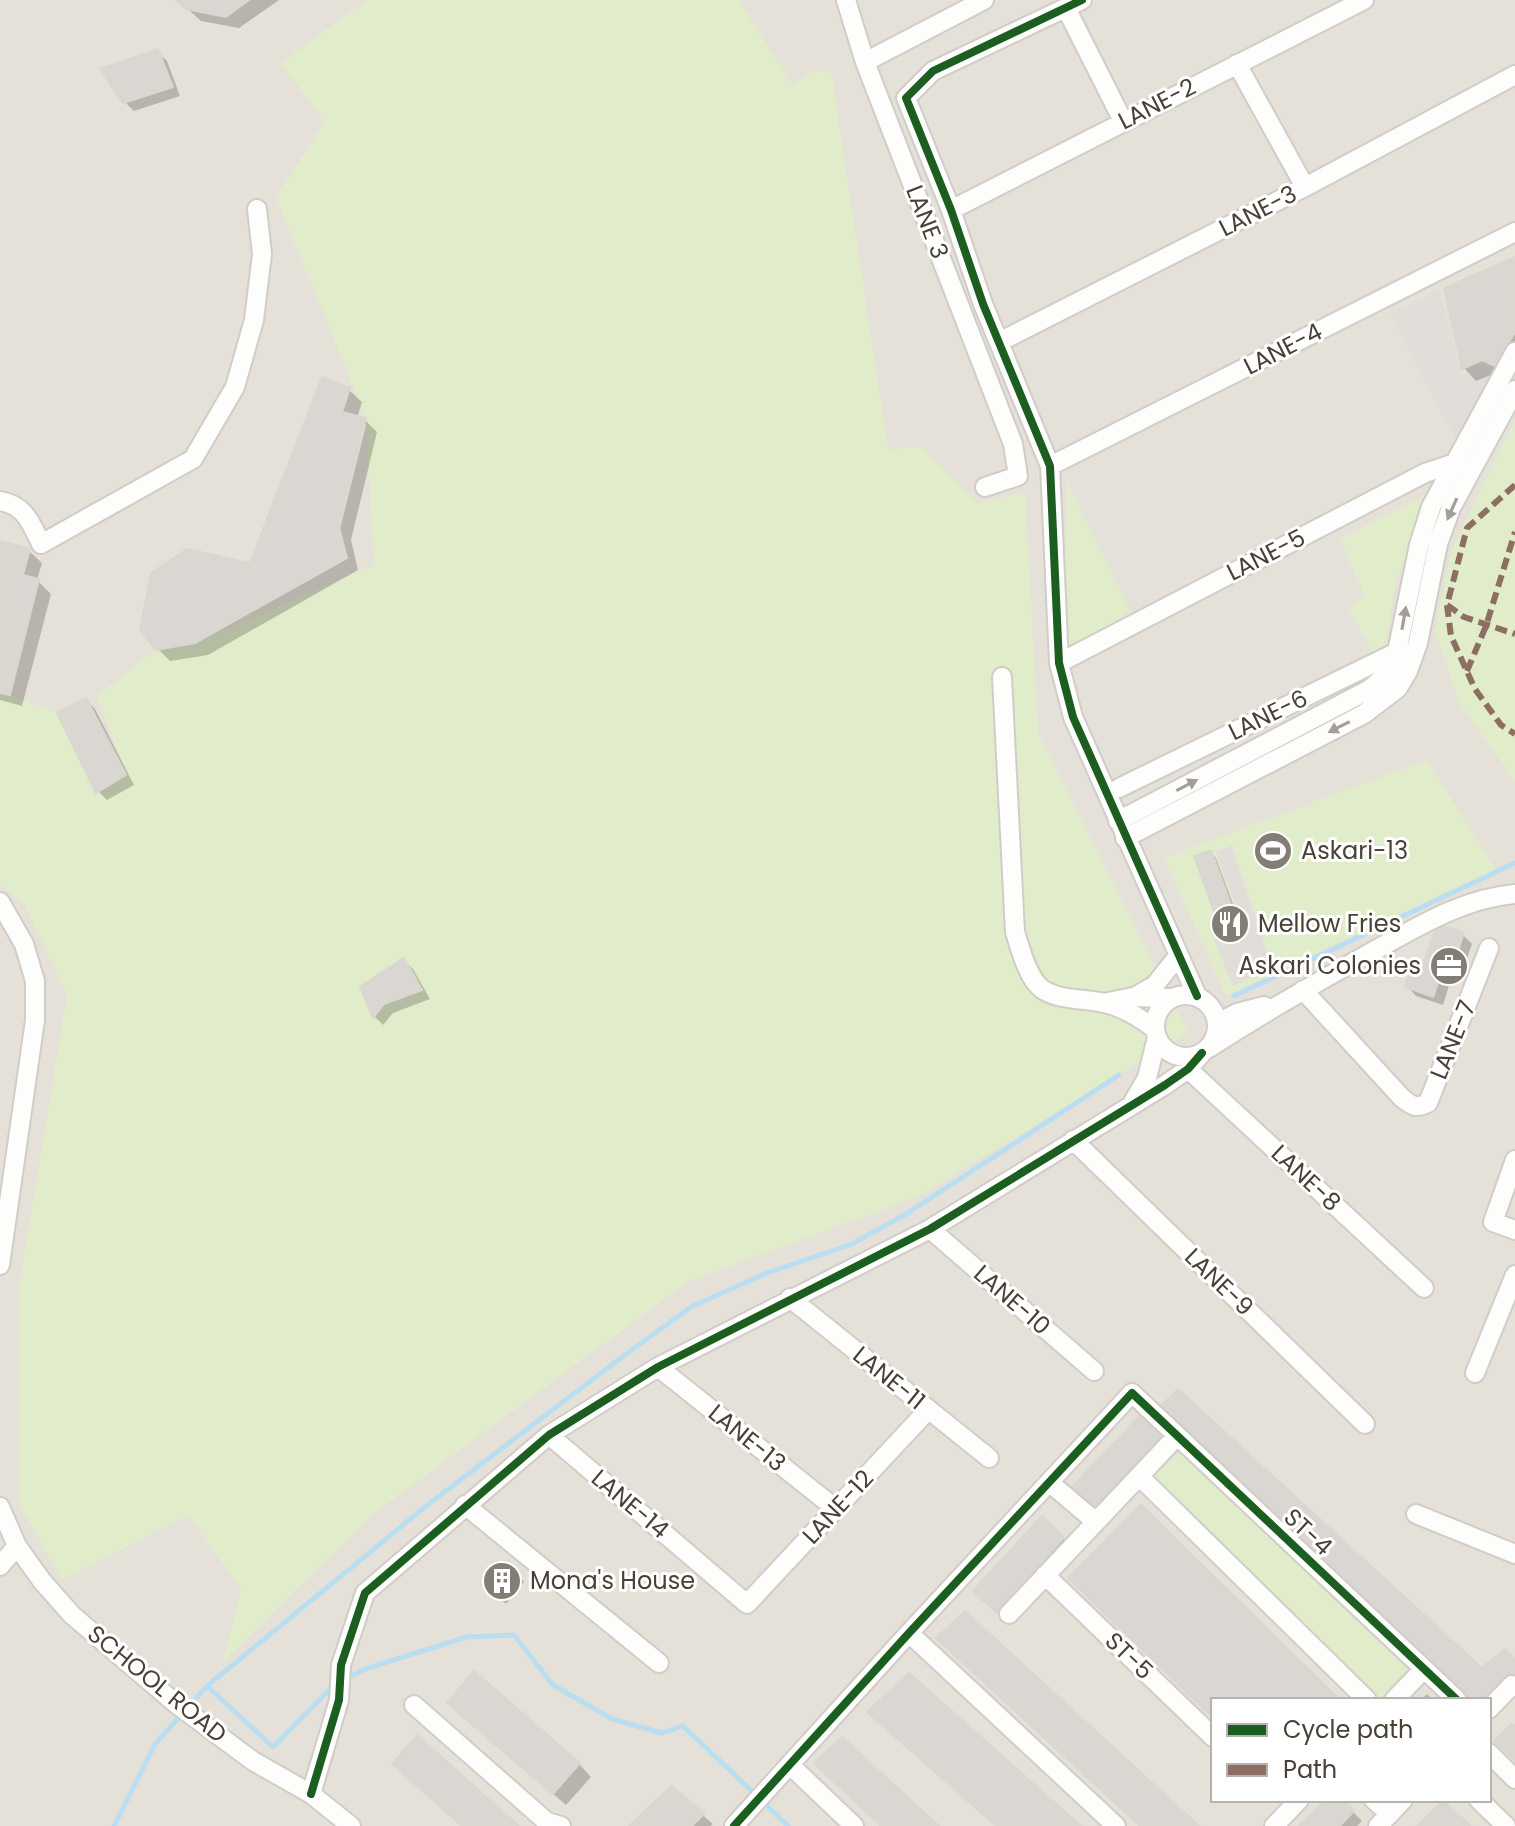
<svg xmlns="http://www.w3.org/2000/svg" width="1515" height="1826" viewBox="0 0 1515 1826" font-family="Poppins,sans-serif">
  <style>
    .residential { fill: #e6e1d8; fill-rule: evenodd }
    .green { fill: #e1edca }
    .parking { fill: #e1deda }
    .shadow { fill: #0003; fill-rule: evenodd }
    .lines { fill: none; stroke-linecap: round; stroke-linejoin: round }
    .stream { stroke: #b9def1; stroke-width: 5 }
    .building { fill: #dad6d2; stroke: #dad6d0; stroke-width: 2 }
    .minor-casing { stroke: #d0cdc8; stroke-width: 22 }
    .minor { stroke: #fdfdfc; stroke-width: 18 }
    .quiet { stroke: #8d6e63; stroke-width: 6; stroke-dasharray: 12 6; stroke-linecap: butt }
    .cycleway-casing { stroke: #fff; stroke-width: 13 }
    .cycleway { stroke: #1b5e20; stroke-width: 8 }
    .oneway { fill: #a39e99 }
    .labels { text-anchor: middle; stroke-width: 6; stroke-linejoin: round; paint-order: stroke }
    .street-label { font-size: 24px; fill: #494036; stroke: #fff }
    .poi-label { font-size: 24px; fill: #494036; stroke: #fff; text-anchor: start }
  </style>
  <rect width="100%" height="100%" fill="#f2efeb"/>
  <path class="residential" d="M0 0H1515V1826H0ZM1213 1700H1489V1800H1213Z"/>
  <path class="green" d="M367 0H738L793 86 808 73 831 71 888 450 920 447 978 503 1025 492 1038 733 1188 1033 917 1197 687 1282 372 1515 223 1662 241 1589 188 1515 62 1580 19 1503V1288L67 995 25 905 0 884V692L57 713 96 792 126 775 97 696 156 650 195 643 374 565 366 418 276 197 325 122 281 63Z
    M1515 420V782L1459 702 1435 631 1451 551Z
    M1067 482 1132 614 1072 645 1067 644 1064 638Z
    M1428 494 1396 581 1386 642 1380 651 1373 653 1349 609 1365 596 1340 539Z
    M1427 760 1495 869 1226 996 1164 858Z
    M1180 1453 1412 1672 1384 1700H1374L1151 1477Z"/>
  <path class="parking" d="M1440 288 1461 375 1482 365 1493 370 1456 441 1390 314Z
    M1232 846 1272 966 1233 986 1214 940 1243 927 1215 851Z"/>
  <path class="shadow" d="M178 0H279L239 28 201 21Z
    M157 52 167 61 180 96 134 111 125 102Z
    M1515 259V365L1476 381 1464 368 1447 289Z
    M349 390 362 402 357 418 365 420 377 432 351 540 358 570 208 655 170 661 157 648 252 565ZM362 425H366L338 537 334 536Z
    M0 543 29 551 42 563 37 580 51 594 22 706 0 700Z
    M86 700 95 709 134 785 107 800 98 791Z
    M1211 852 1216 858 1242 928 1228 933 1222 927Z
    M1463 935 1472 944 1460 979 1452 976 1443 1005 1416 996 1407 986Z
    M404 960 413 969 430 999 393 1013 383 1025 375 1017 363 988Z
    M1140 1419 1169 1448 1106 1516 1082 1498Z
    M1042 1519 1072 1547 1008 1621 984 1600Z
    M519 1576 524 1582 506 1604 492 1592Z
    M1427 1694 1433 1700H1421Z
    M462 1715 579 1764 591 1777 566 1805Z
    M671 1788 713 1824 710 1826H632Z
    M1328 1800H1341L1362 1821 1357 1826H1302Z"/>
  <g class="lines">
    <path class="stream" d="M1234 996 1515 863
      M345 1679 368 1668 467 1637 514 1635 553 1685 612 1719 662 1733 683 1726 756 1795
      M207 1686 273 1747 336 1683
      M763 1802 788 1826
      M114 1826 155 1744 207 1686 430 1503 626 1354 691 1307 767 1273 852 1244 906 1214 1119 1075"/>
  </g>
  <path class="building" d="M176 0H249L226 17 186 9Z
    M158 49 173 87 123 103 100 69Z
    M1515 257V332L1495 366 1482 360 1462 369 1444 288Z
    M322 377 350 388 342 412 366 418 339 527 347 558 195 643 156 650 140 630 151 573 187 549 250 563Z
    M0 541 30 549 23 575 39 579 10 695 0 693Z
    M86 698 126 775 96 793 57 713Z
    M1211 850 1237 922 1220 928 1194 856Z
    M1437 924 1464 933 1451 971 1443 969 1433 997 1405 987 1412 967 1421 970Z
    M404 958 422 990 384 1004 373 1018 360 987Z
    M1178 1389 1482 1668 1505 1649 1515 1659V1679L1485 1700H1472L1158 1408Z
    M1140 1416 1162 1438 1096 1508 1070 1489Z
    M1141 1505 1340 1700H1213V1718L1068 1578Z
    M1042 1516 1064 1537 997 1613 973 1591Z
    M504 1561 520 1575 499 1600 483 1586Z
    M965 1611 1199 1826H1140L936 1638Z
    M474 1671 580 1763 553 1794 447 1703Z
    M909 1673 1081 1826H996L867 1712Z
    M1512 1723 1515 1726V1760L1494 1741Z
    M417 1735 519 1826H462L392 1764Z
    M842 1737 939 1826H881L814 1763Z
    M671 1786 705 1813 692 1826H629Z
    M1325 1800H1343L1354 1811 1340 1826H1299Z
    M1443 1801 1471 1826H1417Z"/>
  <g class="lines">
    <defs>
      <path id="minor" d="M846 0 865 62
        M984 0 865 62 1013 444 1018 476 985 487
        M1082 0 933 71 906 98 951 210 983 304 1050 466 1059 663 1073 717 1197 996
        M1066 8 1123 121
        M1237 64 1305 187
        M951 210 1364 0
        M999 342 1305 187 1515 75
        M1050 466 1515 232
        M0 501C25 505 31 523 41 544L193 459 235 387 254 320 262 254 257 209
        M1059 663 1425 473 1458 462
        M1002 677 1015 932C1020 948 1028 979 1042 989 1060 1001 1084 998 1104 1003 1123 1007 1139 1017 1155 1029
        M1119 788 1401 650
        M1118 821 1370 689 1387 674 1397 652 1419 545 1431 507 1515 352
        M1125 838 1364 714 1398 688 1408 671 1418 643 1438 544 1451 508 1515 390
        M0 902 24 944 35 981V1020L0 1265
        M1303 990 1402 1098C1412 1106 1416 1109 1428 1103L1489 948
        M1155 1026a31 31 0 1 1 62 0a31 31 0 1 1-62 0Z
        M1136 996 1155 985 1178 956
        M1108 1002 1133 997 1171 998
        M1218 1023 1237 1013 1264 1006
        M1209 1048C1261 1014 1314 984 1368 954 1416 928 1460 899 1515 894
        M1188 1069 1424 1288
        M1133 1102 1147 1078 1157 1037
        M1073 1140 1365 1424
        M1515 1160 1493 1222 1515 1230
        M930 1229 1094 1371
        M790 1298 989 1458
        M658 1367 836 1509
        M1475 1373 1515 1275
        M549 1435 747 1604 928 1410
        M1139 1476 1367 1700
        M1049 1482 1096 1522
        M465 1505 659 1663
        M0 1507 17 1546 42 1581 72 1615 175 1703 253 1761 311 1794 351 1826
        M1416 1514 1515 1554
        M0 1566 17 1546
        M1045 1575 1213 1737
        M1009 1614 1177 1436
        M909 1633 1116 1826
        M1394 1700 1424 1669
        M414 1705 547 1822 561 1826
        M1489 1709 1512 1685 1515 1687
        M1489 1753 1515 1779
        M790 1765 854 1826
        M311 1794 339 1700 341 1665 365 1593 549 1435 658 1367 930 1229 1165 1085 1188 1069 1202 1053
        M1374 1800 1390 1814
        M1479 1800 1506 1826
        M734 1826 909 1633 1132 1393 1457 1700
        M1274 1826 1299 1800
        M1378 1826 1403 1800"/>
    </defs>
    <use href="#minor" class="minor-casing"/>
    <use href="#minor" class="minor"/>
    <path class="quiet" d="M1515 485 1467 528 1447 605 1451 636 1475 689 1501 725 1515 734
      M1447 605 1464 617 1515 634
      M1467 671 1486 626 1515 532"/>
    <defs>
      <path id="cycleway" d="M1082 0 933 71 906 98 951 210 983 304 1050 466 1059 663 1073 717 1197 996
        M311 1794 339 1700 341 1665 365 1593 549 1435 658 1367 930 1229 1165 1085 1188 1069 1202 1053
        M734 1826 909 1633 1132 1393 1457 1700"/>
    </defs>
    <use href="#cycleway" class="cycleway-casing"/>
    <use href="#cycleway" class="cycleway"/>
  </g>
  <defs><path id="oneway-solid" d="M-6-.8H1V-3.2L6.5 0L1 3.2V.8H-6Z" transform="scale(2)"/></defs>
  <g class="oneway">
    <use href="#oneway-solid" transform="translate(1452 509) rotate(114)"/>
    <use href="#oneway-solid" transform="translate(1404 618) rotate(-80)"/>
    <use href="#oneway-solid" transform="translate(1339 727) rotate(153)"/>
    <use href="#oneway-solid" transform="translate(1187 785) rotate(-28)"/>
  </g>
  <defs>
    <symbol id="stadium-disc" viewBox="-11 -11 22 22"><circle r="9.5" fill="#847d75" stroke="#fff"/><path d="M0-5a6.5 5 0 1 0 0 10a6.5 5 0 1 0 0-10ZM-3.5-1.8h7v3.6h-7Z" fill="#fff"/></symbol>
    <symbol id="restaurant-disc" viewBox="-11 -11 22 22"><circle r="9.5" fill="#847d75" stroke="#fff"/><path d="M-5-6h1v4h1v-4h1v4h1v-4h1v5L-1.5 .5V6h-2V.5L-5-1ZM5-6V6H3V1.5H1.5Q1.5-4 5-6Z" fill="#fff"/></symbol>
    <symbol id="office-disc" viewBox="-11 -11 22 22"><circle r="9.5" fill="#847d75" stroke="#fff"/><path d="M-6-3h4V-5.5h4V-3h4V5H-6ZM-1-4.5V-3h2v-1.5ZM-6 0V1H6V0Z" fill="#fff"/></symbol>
    <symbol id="building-disc" viewBox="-11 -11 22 22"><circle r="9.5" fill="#847d75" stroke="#fff"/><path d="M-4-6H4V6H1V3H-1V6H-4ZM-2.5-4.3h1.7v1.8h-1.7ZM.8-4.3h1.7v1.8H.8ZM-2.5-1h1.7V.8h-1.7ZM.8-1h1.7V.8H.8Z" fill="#fff"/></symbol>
  </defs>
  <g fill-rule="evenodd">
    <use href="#stadium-disc" x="1251" y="829" width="44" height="44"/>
    <use href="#restaurant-disc" x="1208" y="902" width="44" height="44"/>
    <use href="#office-disc" x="1427" y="944" width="44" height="44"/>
    <use href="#building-disc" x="480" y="1559" width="44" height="44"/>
  </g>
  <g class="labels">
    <g class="street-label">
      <text transform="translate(1157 104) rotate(-27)" y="8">LANE-2</text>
      <text transform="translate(1258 211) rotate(-27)" y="8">LANE-3</text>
      <text transform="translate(927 222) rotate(69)" y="8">LANE 3</text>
      <text transform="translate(1283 349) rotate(-27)" y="8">LANE-4</text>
      <text transform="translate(1266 555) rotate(-27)" y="8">LANE-5</text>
      <text transform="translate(1268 715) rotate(-26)" y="8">LANE-6</text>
      <text transform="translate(1453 1040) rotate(-68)" y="8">LANE-7</text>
      <text transform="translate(1306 1178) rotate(43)" y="8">LANE-8</text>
      <text transform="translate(1219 1282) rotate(44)" y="8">LANE-9</text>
      <text transform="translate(1012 1300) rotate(41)" y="8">LANE-10</text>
      <text transform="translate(889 1378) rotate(39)" y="8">LANE-11</text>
      <text transform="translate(747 1438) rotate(39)" y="8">LANE-13</text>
      <text transform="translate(630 1504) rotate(40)" y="8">LANE-14</text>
      <text transform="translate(838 1507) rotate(-47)" y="8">LANE-12</text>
      <text transform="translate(1308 1532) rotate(43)" y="8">ST-4</text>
      <text transform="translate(1129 1656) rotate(44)" y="8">ST-5</text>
      <text transform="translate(157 1684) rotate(39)" y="8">SCHOOL ROAD</text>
    </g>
    <g class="poi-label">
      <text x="1301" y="859">Askari-13</text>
      <text x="1258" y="932">Mellow Fries</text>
      <text x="1421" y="974" text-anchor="end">Askari Colonies</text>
      <text x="530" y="1589">Mona's House</text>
    </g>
  </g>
  <rect x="1211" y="1698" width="280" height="104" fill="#ffffff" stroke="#b6b3af" stroke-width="2"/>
  <rect x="1227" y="1724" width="40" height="12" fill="#1b5e20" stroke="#b6b3af" stroke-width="2"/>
  <text x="1283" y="1738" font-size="24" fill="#494036">Cycle path</text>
  <rect x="1227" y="1764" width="40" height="12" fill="#8d6e63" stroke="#b6b3af" stroke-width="2"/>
  <text x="1283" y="1778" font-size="24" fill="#494036">Path</text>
</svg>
